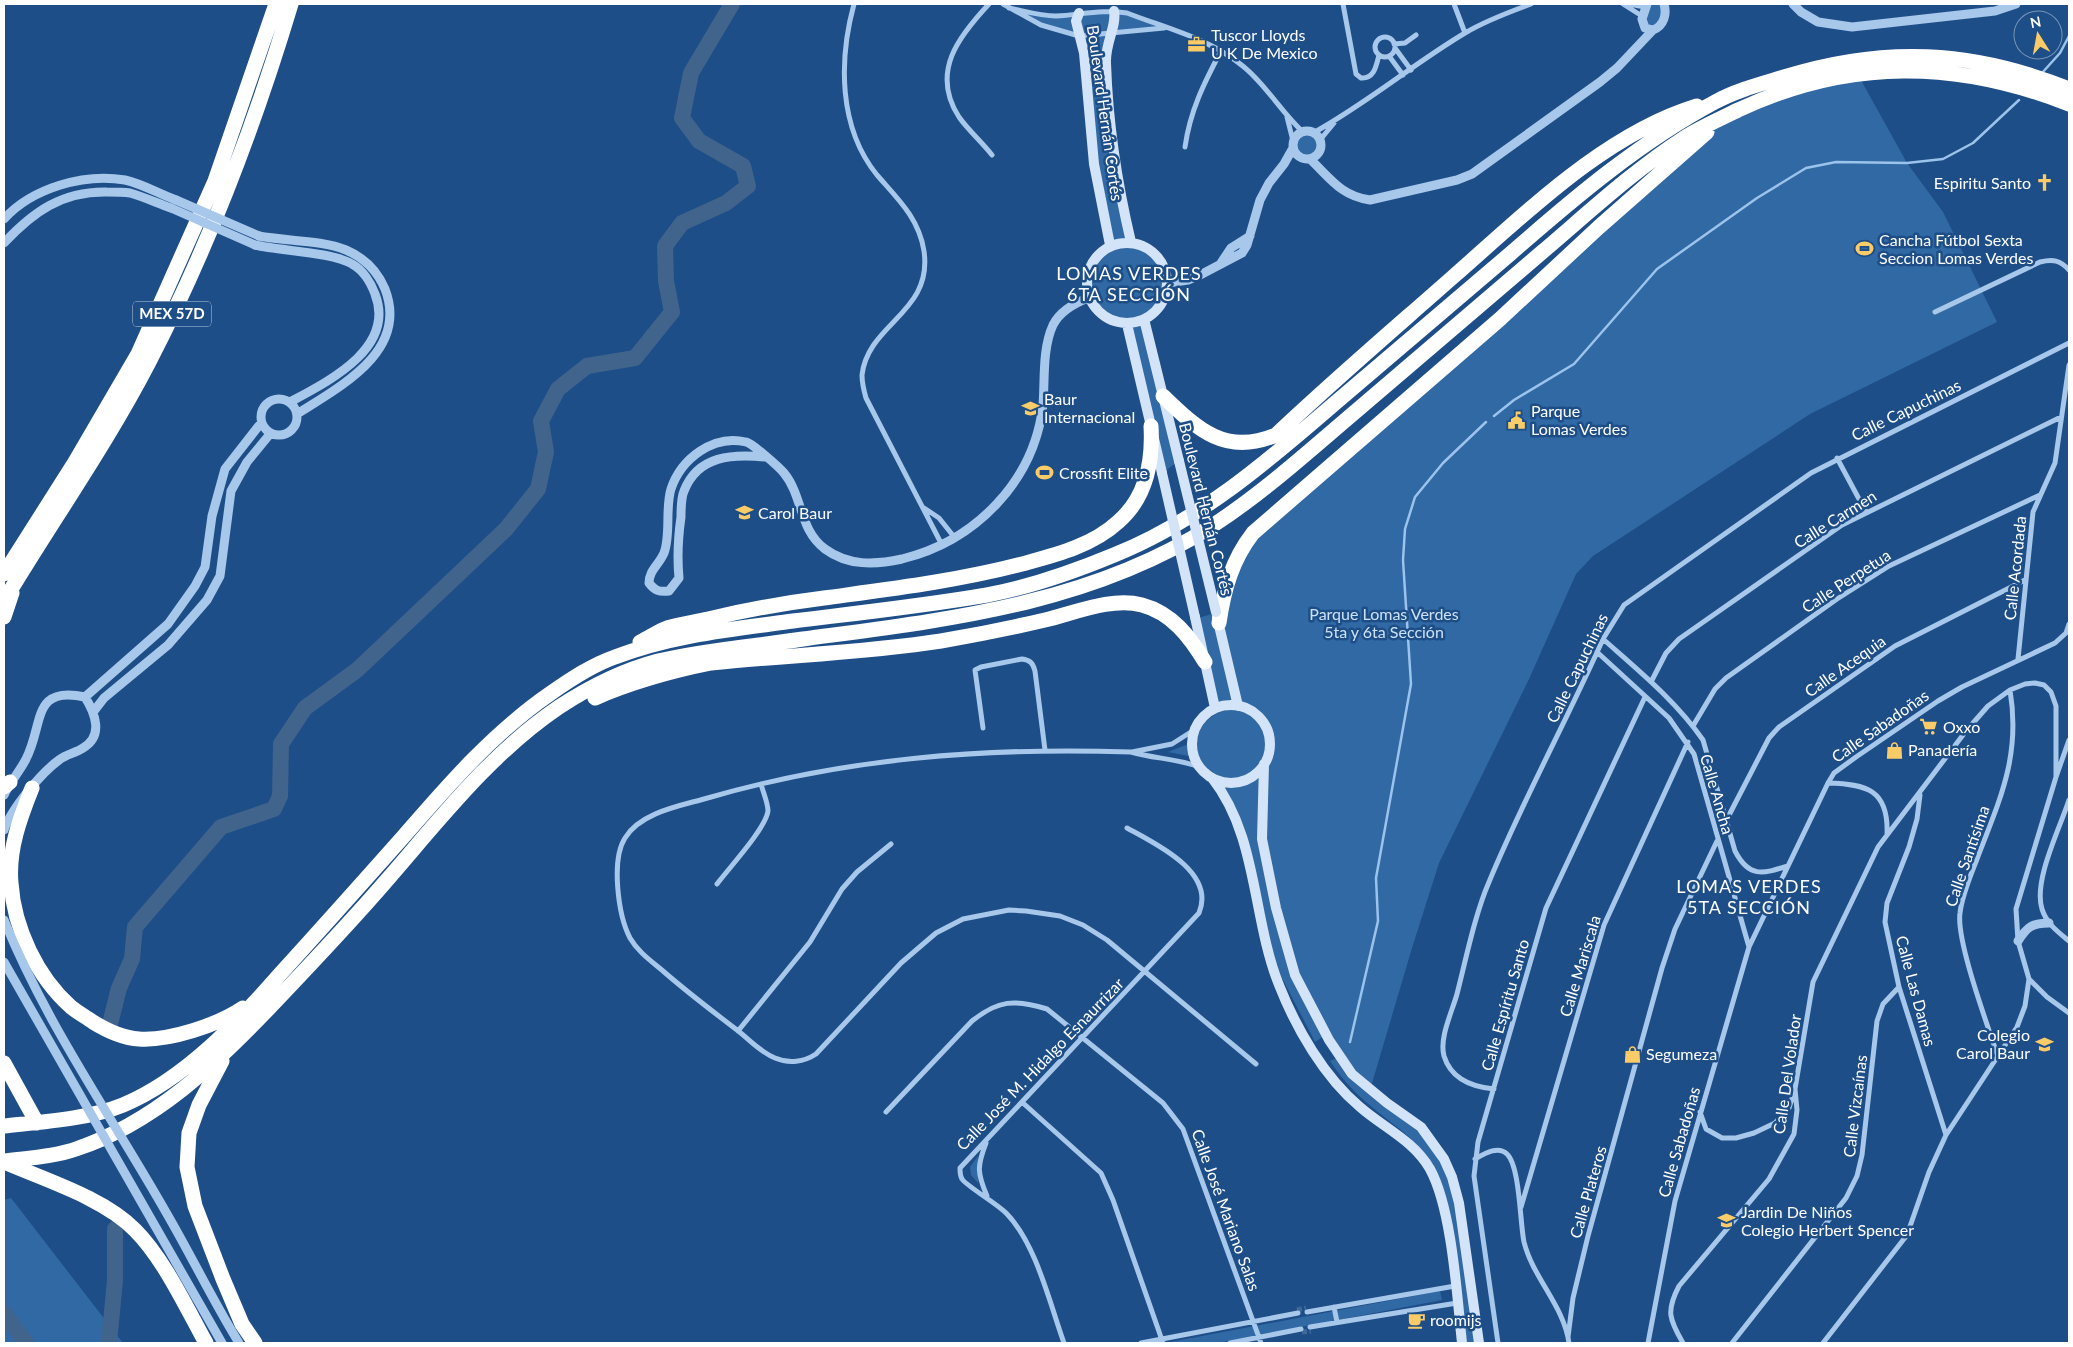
<svg xmlns="http://www.w3.org/2000/svg" width="2073" height="1347" viewBox="0 0 2073 1347" font-family="Lato,sans-serif">
  <style>
    .green { fill: #3169a4 }
    .lines { fill: none; stroke-linecap: round; stroke-linejoin: round }
    .stream { stroke: #9bc3ec; stroke-width: 2.5 }
    .river { stroke: #41648d; stroke-width: 16 }
    .minor-tunnel { stroke: #406999; stroke-width: 5; stroke-dasharray: 5 2.5; stroke-linecap: butt }
    .minor { stroke: #a7c7eb; stroke-width: 5 }
    .tertiary { stroke: #a7c7eb; stroke-width: 9 }
    .secondary { stroke: #d3e4f8; stroke-width: 10 }
    .motorway { stroke: #fff; stroke-width: 15 }
    .tertiary-bridge { stroke: #a7c7eb; stroke-width: 9 }
    .secondary-bridge { stroke: #d3e4f8; stroke-width: 10 }
    .labels { text-anchor: middle; stroke-width: 5; stroke-linejoin: round; paint-order: stroke }
    .shield { fill: #1e4e87; stroke: #bccadb; stroke-width: 1 }
    .shield-label { font-size: 15px; font-weight: bold; fill: #fff }
    .poi-label { font-size: 16px; fill: #fff; stroke: #1e4e87; text-anchor: start }
    .street-label { font-size: 16px; fill: #fff; stroke: #1e4e87 }
    .park-label { font-size: 16px; fill: #cce1f8; stroke: #1e4e87 }
    .neighbourhood-label { font-size: 18px; letter-spacing: 1px; fill: #fff; stroke: #1e4e87 }
  </style>
  <rect width="100%" height="100%" fill="#1e4e87"/>
  <path class="green" d="M1647 4H1664V18L1647 29 1642 16Z
    M1009 8 1041 15 1114 11 1167 28 1110 34 1106 52 1130 241 1110 244 1101 205 1079 36 1041 25Z
    M1857 73 1907 163 1943 212 1997 322 1810 414 1593 556 1576 574 1529 679 1439 863 1412 948 1370 1090 1324 1036 1315 1042 1281 976 1271 946 1253 862 1215 780C1233 786 1247 784 1261 772L1266 859C1266 828 1264 796 1267 766 1268 754 1274 745 1270 732 1265 718 1253 710 1239 706L1220 622 1238 556 1726 116Z
    M1293 146a14 14 0 1 1 28 0a14 14 0 1 1-28 0Z
    M1089 283a38 38 0 1 1 76 0a38 38 0 1 1-76 0Z
    M1144 321 1179 461 1162 473 1128 324Z
    M1212 614 1238 706 1217 708 1198 618Z
    M1232 709C1307 718 1244 826 1199 758L1168 752 1196 741C1201 722 1213 712 1232 709Z
    M1337 1058 1418 1128 1450 1175 1478 1343H1466L1442 1185C1423 1139 1400 1132 1366 1102 1352 1090 1340 1076 1330 1061Z
    M978 1156V1183L971 1175 970 1167Z
    M11 1198 123 1343H4V1200Z
    M1440 1291 1442 1300 1218 1343H1165Z"/>
  <g class="lines">
    <path class="stream" d="M2042 73 2060 53 2069 36
      M1494 416 1514 400 1574 364 1657 269 1757 198 1806 168 1836 162 1907 163 1943 159 1973 143 2019 100
      M1350 1042 1378 921 1376 878 1411 684 1403 560 1405 529 1415 497 1443 463 1486 422"/>
    <path class="river" d="M110 1024 119 988 132 959 135 927 221 827 274 809 280 796 281 744 305 708 357 670 448 584 506 529 538 489 546 452 541 421 558 389 587 366 635 358 672 312 666 281 665 246 682 223 726 203 748 186 743 166 699 141 682 118 691 73 732 4
      M4 1313 26 1343
      M109 1343 115 1280V1229"/>
    <path class="minor-tunnel" d="M1297 1310 1306 1308
      M1302 1332 1311 1331"/>
    <path class="minor" d="M854 4C839 59 838 127 877 175 897 198 919 218 924 251 933 313 868 323 862 375 862 382 864 391 866 398L942 545
      M989 4C959 36 930 72 959 117 968 130 982 142 992 155
      M1003 4 1041 25 1079 36 1164 28
      M1343 4 1356 74 1361 78C1374 79 1376 67 1379 55
      M1454 4 1465 33
      M1623 4 1642 16
      M1629 4 1645 7
      M1009 8C1024 11 1040 16 1056 16 1080 15 1102 9 1127 13 1168 29 1209 38 1244 67 1267 86 1281 112 1303 132
      M1375 47a10 10 0 1 1 20 0a10 10 0 1 1-20 0Z
      M1394 44 1405 43 1416 35
      M1395 48 1411 70
      M1389 56 1403 75
      M1287 117 1293 141
      M1313 133C1366 104 1413 64 1465 33 1485 21 1509 12 1531 4
      M1320 140 1334 123
      M1185 147C1190 111 1204 83 1221 51
      M1935 312 2040 262C2053 259 2060 260 2069 270
      M1837 458 1866 512
      M924 508 939 518 955 538
      M1603 639C1638 670 1676 701 1703 740L1735 851C1749 878 1762 874 1788 866
      M1597 652 1669 718 1694 754 1749 947
      M2018 659 2033 512 2055 463 2069 365
      M1651 682 1666 653 1679 639 1842 525 2061 417
      M1693 726 1715 689 1726 678 1837 599 1889 566 2040 495
      M983 728 975 670 981 667 1022 659C1030 660 1033 663 1035 671L1045 750
      M2069 740 2056 777 2016 909 2018 941 2029 979 2047 997 2069 1013
      M1132 752 1172 744 1194 730
      M1199 767C1177 758 1154 759 1131 752 986 747 844 758 704 799 679 806 640 813 625 838 611 860 618 915 630 938 638 952 651 961 663 971 687 992 712 1011 737 1030 750 1040 760 1052 775 1058 789 1064 804 1062 816 1054L901 963 936 933 963 919 1009 910 1026 911 1060 916 1083 925 1107 940 1256 1064
      M1828 783C1867 784 1889 790 1887 835
      M1920 795 1917 819 1909 847 1887 903 1885 922 1899 987 1946 1135
      M2069 800C2060 828 2033 881 2042 909 2046 923 2058 932 2069 941
      M1726 821 1769 738 1779 727 1895 646 2025 580
      M717 884C729 868 766 828 768 811 768 803 763 792 761 784
      M738 1031 810 942 842 889 857 872 891 844
      M1998 1057C1988 1026 1956 941 1960 913 1962 895 1970 877 1977 859 2000 799 2021 756 2010 690
      M1494 1089C1473 1087 1451 1079 1444 1056 1439 1038 1452 1012 1457 994 1466 959 1475 914 1489 882 1523 800 1567 720 1603 639L1624 605 1811 473 2069 343
      M1023 1103 1101 1173 1113 1200 1163 1343
      M886 1112 972 1021C998 1000 1015 999 1047 1009L1163 1103 1183 1129 1261 1343
      M1700 1112 1706 1129 1722 1138H1736L1754 1133 1775 1123 1789 1108 1794 1092
      M986 1143C977 1166 977 1173 987 1196
      M1475 1159C1484 1154 1498 1145 1507 1154 1520 1166 1520 1224 1524 1242 1533 1278 1564 1306 1569 1343
      M1521 1207 1604 925 1688 742
      M1334 1307 1337 1322
      M1307 1312 1455 1286
      M1310 1327 1457 1303
      M1568 1337 1573 1298 1588 1236 1662 968 1675 929 1717 841
      M1064 1343C1050 1304 1036 1244 1007 1214 999 1205 965 1185 962 1179 960 1176 960 1171 960 1168L1199 913C1216 872 1156 844 1127 828
      M1141 1343 1298 1313
      M1230 1343 1301 1329
      M1498 1343 1474 1176 1478 1142 1546 908 1645 697
      M1648 1343 1675 1201 1749 947 1828 783 1834 773 1856 757 1938 701 1962 687 2055 643 2066 633 2069 624
      M1683 1343C1669 1319 1666 1311 1679 1286L1769 1179 1794 1134 1797 1110 1795 1089 1813 982 1878 847 1966 731 1988 706 2010 690 2025 684 2035 683 2044 685 2051 692 2056 706V777
      M1732 1343 1846 1198 1857 1176 1862 1155 1877 1021 1883 1004 1899 987
      M1823 1343 1907 1235 1929 1172 1946 1135 2017 1027 2025 1006 2029 979"/>
    <path class="tertiary" d="M1647 4 1642 19 1645 28 1653 30C1664 26 1667 14 1664 4
      M1793 4 1801 12 1818 22 1852 27 1995 11 2016 4
      M1293 145a14 14 0 1 1 28 0a14 14 0 1 1-28 0Z
      M1310 159C1330 178 1341 196 1370 200L1457 180 1472 174 1600 82 1617 68 1653 30
      M4 219C32 188 84 173 125 180 143 184 159 194 176 200
      M259 236C285 241 322 240 346 250 365 258 377 270 385 289 409 351 341 386 297 414
      M4 243C33 212 62 191 107 192 115 192 123 192 130 193 144 197 157 203 171 208
      M255 245C281 251 332 252 352 264 363 270 371 283 375 294 396 348 329 381 290 402
      M1221 263 1231 248 1250 236
      M1168 283 1188 280 1202 274 1242 253 1247 245 1260 200 1269 183 1284 164 1293 148
      M261 417a18 18 0 1 1 36 0a18 18 0 1 1-36 0Z
      M765 457C733 454 698 455 684 491 681 498 681 509 681 517 678 538 677 557 679 578L669 591C659 592 655 591 649 583 649 570 659 565 664 553 671 535 665 508 671 489 681 459 713 434 746 442 752 443 779 467 784 473 803 496 799 530 825 549 848 566 875 565 902 559 975 541 1034 482 1043 405 1045 380 1042 349 1053 325 1060 311 1075 303 1088 298
      M85 697 168 624 195 586 205 567 212 516 225 469 261 423
      M94 711 104 698 168 645 207 600 220 576 231 491 247 462 270 434
      M4 795C10 782 20 771 26 759 44 725 31 685 85 697 95 713 104 736 83 748 76 753 66 754 59 760 41 773 11 809 4 830
      M2018 941C2027 927 2032 923 2049 923"/>
    <path class="secondary" d="M1114 11C1117 26 1105 43 1106 63 1108 124 1117 183 1131 242
      M1079 13 1076 21 1084 53 1094 164 1110 245
      M1087 283a40 40 0 1 1 80 0a40 40 0 1 1-80 0Z
      M1144 319 1179 461
      M1127 324 1162 473
      M1195 617 1215 708
      M1217 617 1238 706
      M1192 744a39 39 0 1 1 78 0a39 39 0 1 1-78 0Z
      M1264 764 1262 839 1276 908 1295 975 1329 1040 1352 1074 1387 1103 1421 1127 1444 1159 1452 1177 1459 1203 1479 1343
      M1212 778C1258 836 1252 918 1279 985 1296 1028 1324 1077 1360 1107 1384 1128 1413 1140 1430 1169 1452 1209 1457 1296 1462 1343"/>
    <path class="motorway" d="M1163 396C1198 430 1226 456 1276 435 1334 380 1394 329 1454 276 1525 214 1605 134 1697 106
      M4 574 75 462 138 354 215 181 276 4
      M4 601C52 521 106 445 149 362 208 248 254 127 291 4
      M4 617 12 593
      M1219 623C1224 589 1232 560 1253 533L1500 319 1599 227 1707 132
      M640 642C649 638 658 631 667 628 680 624 695 622 708 619 746 610 784 603 824 598 890 589 957 581 1022 564 1055 555 1092 546 1118 522 1147 497 1153 461 1151 426
      M595 698C632 682 671 671 711 663 787 655 865 653 941 641 976 635 1011 628 1045 620 1075 613 1111 597 1142 605 1172 613 1190 637 1205 662
      M4 787 10 782
      M32 788C20 818 8 850 11 883 14 928 37 977 71 1007 77 1012 86 1017 93 1022 106 1030 123 1038 139 1039 169 1041 218 1025 243 1008
      M222 1061 199 1105 189 1133 187 1167 195 1206 223 1279 242 1324 255 1343
      M4 1063 37 1123
      M4 1126C41 1122 89 1119 123 1105 185 1079 238 1022 281 973 322 928 363 882 403 837 448 785 494 732 551 693 571 679 592 665 615 657 672 635 734 629 793 621 858 613 923 606 987 595 1030 587 1073 572 1114 555 1197 522 1267 462 1334 404 1393 354 1452 304 1510 254 1574 198 1640 142 1715 102 1737 90 1761 84 1784 77 1884 46 1972 50 2069 89
      M4 1161C28 1158 53 1157 76 1149 154 1123 216 1064 271 1006 310 965 350 923 387 880 440 819 491 753 559 707 588 688 624 670 658 661 704 650 756 646 803 639 944 620 1089 605 1212 526 1263 493 1309 451 1355 412 1417 359 1479 306 1541 253 1587 214 1633 171 1684 138 1701 127 1720 119 1738 110 1849 58 1957 60 2069 104
      M4 1162C45 1180 104 1198 135 1230 164 1259 186 1307 206 1343"/>
    <path class="tertiary-bridge" d="M176 200 259 236
      M171 208 255 245
      M4 920C46 1024 112 1117 167 1214 192 1257 213 1301 239 1343
      M4 962 222 1343"/>
    <path class="secondary-bridge" d="M1179 461 1216 612
      M1162 473 1195 617"/>
  </g>
  <defs>
    <symbol id="office-bare" viewBox="-9 -9 18 18"><path d="M-6-3h4V-5.5h4V-3h4V5H-6ZM-1-4.5V-3h2v-1.5ZM-6 0V1H6V0Z" fill="#facb66" stroke="#1e4e87" stroke-width="2.5" paint-order="stroke"/></symbol>
    <symbol id="church-bare" viewBox="-9 -9 18 18"><path d="M-1.2-6h2.4v3.5h3.3v2.4h-3.3V6h-2.4V-.1h-3.3v-2.4h3.3Z" fill="#facb66" stroke="#1e4e87" stroke-width="2.5" paint-order="stroke"/></symbol>
    <symbol id="stadium-bare" viewBox="-9 -9 18 18"><path d="M0-5a6.5 5 0 1 0 0 10a6.5 5 0 1 0 0-10ZM-3.5-1.8h7v3.6h-7Z" fill="#facb66" stroke="#1e4e87" stroke-width="2.5" paint-order="stroke"/></symbol>
    <symbol id="school-bare" viewBox="-9 -9 18 18"><path d="M0-5L7-2L0 1L-7-2ZM-4 1L0 2.5L4 1V4Q0 6-4 4Z" fill="#facb66" stroke="#1e4e87" stroke-width="2.5" paint-order="stroke"/></symbol>
    <symbol id="civic-bare" viewBox="-9 -9 18 18"><path d="M-.6-6.5H3V-4.5H.6V-3L4-1V1h2V6H-6V1h2V-1L-.6-3ZM-1.2 2.5V6h2.4V2.5Z" fill="#facb66" stroke="#1e4e87" stroke-width="2.5" paint-order="stroke"/></symbol>
    <symbol id="supermarket-bare" viewBox="-9 -9 18 18"><path d="M-6-5.5h2.5l.6 2H6L4.5 2H-2.5L-4.4-4H-6ZM-1.5 3.2a1.3 1.3 0 1 0 .1 0ZM3 3.2a1.3 1.3 0 1 0 .1 0Z" fill="#facb66" stroke="#1e4e87" stroke-width="2.5" paint-order="stroke"/></symbol>
    <symbol id="shop-bare" viewBox="-9 -9 18 18"><path d="M-5-2.5h2.3a2.7 3.5 0 0 1 5.4 0H5L5.5 6h-11ZM-1.5-2.5h3a1.5 2.3 0 0 0-3 0Z" fill="#facb66" stroke="#1e4e87" stroke-width="2.5" paint-order="stroke"/></symbol>
    <symbol id="cafe-bare" viewBox="-9 -9 18 18"><path d="M-5.5-4.5H6V0H3Q3 3.5 0 3.5H-2.5Q-5.5 3.5-5.5 0ZM3-3.2v2h1.7v-2ZM-6 4.5H4V6H-6Z" fill="#facb66" stroke="#1e4e87" stroke-width="2.5" paint-order="stroke"/></symbol>
  </defs>
  <g fill-rule="evenodd">
    <use href="#office-bare" x="1184" y="32" width="25" height="25"/>
    <use href="#church-bare" x="2032" y="170" width="25" height="25"/>
    <use href="#stadium-bare" x="1852" y="236" width="25" height="25"/>
    <use href="#school-bare" x="1018" y="396" width="25" height="25"/>
    <use href="#civic-bare" x="1504" y="408" width="25" height="25"/>
    <use href="#stadium-bare" x="1032" y="460" width="25" height="25"/>
    <use href="#school-bare" x="732" y="500" width="25" height="25"/>
    <use href="#supermarket-bare" x="1916" y="714" width="25" height="25"/>
    <use href="#shop-bare" x="1882" y="738" width="25" height="25"/>
    <use href="#school-bare" x="2032" y="1032" width="25" height="25"/>
    <use href="#shop-bare" x="1620" y="1042" width="25" height="25"/>
    <use href="#school-bare" x="1714" y="1208" width="25" height="25"/>
    <use href="#cafe-bare" x="1404" y="1308" width="25" height="25"/>
  </g>
  <g class="labels">
    <rect class="shield" x="133" y="301.5" width="78" height="25" rx="4"/>
    <g class="shield-label">
      <text x="172" y="319">MEX 57D</text>
    </g>
    <g class="poi-label">
      <text x="1211" y="41">Tuscor Lloyds<tspan x="1211" dy="18">U K De Mexico</tspan></text>
      <text x="2031" y="189" text-anchor="end">Espiritu Santo</text>
      <text x="1879" y="246">Cancha Fútbol Sexta<tspan x="1879" dy="18">Seccion Lomas Verdes</tspan></text>
      <text x="1044" y="405">Baur<tspan x="1044" dy="18">Internacional</tspan></text>
      <text x="1531" y="417">Parque<tspan x="1531" dy="18">Lomas Verdes</tspan></text>
      <text x="1059" y="479">Crossfit Elite</text>
      <text x="758" y="519">Carol Baur</text>
      <text x="1943" y="733">Oxxo</text>
      <text x="1908" y="756">Panadería</text>
      <text x="2030" y="1041" text-anchor="end">Colegio<tspan x="2030" dy="18">Carol Baur</tspan></text>
      <text x="1646" y="1060">Segumeza</text>
      <text x="1741" y="1218">Jardin De Niños<tspan x="1741" dy="18">Colegio Herbert Spencer</tspan></text>
      <text x="1430" y="1326">roomijs</text>
    </g>
    <g class="street-label">
      <text transform="translate(1105 113) rotate(82)" y="6">Boulevard Hernán Cortés</text>
      <text transform="translate(1906 410) rotate(-26)" y="6">Calle Capuchinas</text>
      <text transform="translate(1206 509) rotate(76)" y="6">Boulevard Hernán Cortés</text>
      <text transform="translate(1835 519) rotate(-32)" y="6">Calle Carmen</text>
      <text transform="translate(2015 568) rotate(-84)" y="6">Calle Acordada</text>
      <text transform="translate(1846 581) rotate(-33)" y="6">Calle Perpetua</text>
      <text transform="translate(1845 666) rotate(-35)" y="6">Calle Acequia</text>
      <text transform="translate(1577 668) rotate(-64)" y="6">Calle Capuchinas</text>
      <text transform="translate(1880 726) rotate(-35)" y="6">Calle Sabadoñas</text>
      <text transform="translate(1717 794) rotate(74)" y="6">Calle Ancha</text>
      <text transform="translate(1967 856) rotate(-71)" y="6">Calle Santísima</text>
      <text transform="translate(1580 966) rotate(-73)" y="6">Calle Mariscala</text>
      <text transform="translate(1916 991) rotate(75)" y="6">Calle Las Damas</text>
      <text transform="translate(1505 1005) rotate(-74)" y="6">Calle Espíritu Santo</text>
      <text transform="translate(1040 1064) rotate(-46)" y="6">Calle José M. Hidalgo Esnaurrizar</text>
      <text transform="translate(1787 1074) rotate(-82)" y="6">Calle Del Volador</text>
      <text transform="translate(1855 1106) rotate(-83)" y="6">Calle Vizcaínas</text>
      <text transform="translate(1679 1142) rotate(-74)" y="6">Calle Sabadoñas</text>
      <text transform="translate(1588 1192) rotate(-74)" y="6">Calle Plateros</text>
      <text transform="translate(1226 1210) rotate(70)" y="6">Calle José Mariano Salas</text>
    </g>
    <g class="park-label">
      <text x="1384" y="620">Parque Lomas Verdes<tspan x="1384" dy="18">5ta y 6ta Sección</tspan></text>
    </g>
    <g class="neighbourhood-label">
      <text x="1129" y="280">LOMAS VERDES<tspan x="1129" dy="21">6TA SECCIÓN</tspan></text>
      <text x="1749" y="893">LOMAS VERDES<tspan x="1749" dy="21">5TA SECCIÓN</tspan></text>
    </g>
  </g>
  <rect width="2073" height="1347" fill="none" stroke="#ffffff" stroke-width="10"/>
  <g transform="translate(2038 35) rotate(349)"><circle r="24" fill="#1e4e87" stroke="#7895b7"/>
  <path d="M0-4L9 19L0 12L-9 19Z" fill="#facb66"/>
  <text y="-8" font-size="14" font-weight="bold" text-anchor="middle" fill="#ffffff">N</text>
  </g>
</svg>
